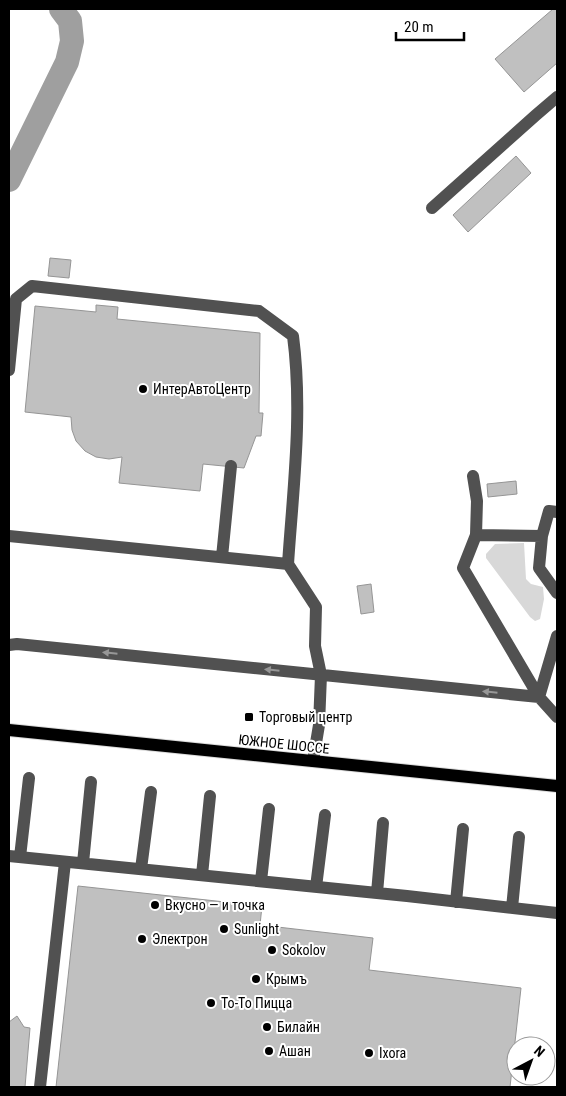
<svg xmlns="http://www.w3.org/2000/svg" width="566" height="1096" viewBox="0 0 566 1096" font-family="'Roboto Condensed',sans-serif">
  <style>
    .green { fill: #d8d8d8 }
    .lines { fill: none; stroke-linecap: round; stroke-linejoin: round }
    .canal { stroke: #9f9f9f; stroke-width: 24 }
    .building { fill: #c0c0c0; stroke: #959595 }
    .major-casing { stroke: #dbdbdb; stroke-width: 14 }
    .minor { stroke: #515151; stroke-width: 12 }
    .major { stroke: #000; stroke-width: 12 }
    .oneway { fill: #979797 }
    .poi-dot { fill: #000; stroke: #fff; stroke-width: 2 }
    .labels { text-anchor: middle; stroke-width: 4; stroke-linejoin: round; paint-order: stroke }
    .poi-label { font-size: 14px; fill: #000; stroke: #fff; text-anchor: start }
    .street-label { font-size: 14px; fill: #000; stroke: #fff }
  </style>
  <rect width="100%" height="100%" fill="#fff"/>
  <path class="green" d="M524 543 526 579 531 584 543 587 544 599 540 619 535 621 530 617 486 558V554L495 544Z"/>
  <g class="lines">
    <path class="canal" d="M9 180 67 62 72 41 70 21 61 9"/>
  </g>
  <path class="building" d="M553 9H557V63L524 92 495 59Z
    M516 156 531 173 468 232 453 215Z
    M50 258 71 260 69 278 48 276Z
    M96 305 118 307 117 319 260 333 259 413H263L261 436H256L244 468 203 464 200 491 119 483 122 457 109 459 96 457 85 451 76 441 72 430 71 417 25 412 35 306 96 312Z
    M516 481 517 494 488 497 487 484Z
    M371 584 374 612 361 614 357 586Z
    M78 886 262 906 260 925 373 938 369 970 521 988 510 1087H56Z
    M17 1016 24 1027 30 1028 25 1087H9V1022Z"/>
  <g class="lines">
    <defs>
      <path id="major" d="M9 730 557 786"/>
    </defs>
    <use href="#major" class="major-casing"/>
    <path class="minor" d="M432 208 536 115 557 97
      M9 370 16 299 32 286 259 311 293 336C303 412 293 489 288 564
      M473 476 477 501 476 535 463 568 539 697 557 717
      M476 535 542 536 539 568 557 593
      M9 536 288 564 316 607 315 646 321 675 319 725 313 761
      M542 536 549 511 557 512
      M222 557 231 466
      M9 645 17 644 539 697
      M539 697 557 636
      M9 856 407 896 557 913
      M20 857 29 778
      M83 863 91 782
      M141 869 151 792
      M202 875 210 796
      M261 881 269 809
      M316 887 325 815
      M377 893 383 823
      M456 902 463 829
      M512 908 519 837
      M40 1087 65 862"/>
    <use href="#major" class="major"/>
  </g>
  <defs><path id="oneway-solid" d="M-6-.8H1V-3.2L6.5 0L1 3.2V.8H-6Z" transform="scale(1.25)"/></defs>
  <g class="oneway">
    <use href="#oneway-solid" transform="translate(110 653) rotate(-174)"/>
    <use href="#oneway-solid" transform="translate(272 670) rotate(-174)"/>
    <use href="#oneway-solid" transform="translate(490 692) rotate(-174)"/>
  </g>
  <g class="poi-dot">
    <circle cx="143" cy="389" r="5"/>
    <rect x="244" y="712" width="10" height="10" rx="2.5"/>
    <circle cx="155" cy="905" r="5"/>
    <circle cx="224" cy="929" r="5"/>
    <circle cx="142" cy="939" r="5"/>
    <circle cx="272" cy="950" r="5"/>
    <circle cx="256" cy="979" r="5"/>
    <circle cx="211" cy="1003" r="5"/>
    <circle cx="267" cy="1027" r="5"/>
    <circle cx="269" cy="1051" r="5"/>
    <circle cx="369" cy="1053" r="5"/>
  </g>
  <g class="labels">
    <g class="poi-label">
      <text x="153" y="394">ИнтерАвтоЦентр</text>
      <text x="259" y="722">Торговый центр</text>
      <text x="165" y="910">Вкусно — и точка</text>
      <text x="234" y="934">Sunlight</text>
      <text x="152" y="944">Электрон</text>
      <text x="282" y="955">Sokolov</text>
      <text x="266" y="984">Крымъ</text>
      <text x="221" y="1008">То-То Пицца</text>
      <text x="277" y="1032">Билайн</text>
      <text x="279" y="1056">Ашан</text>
      <text x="379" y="1058">Ixora</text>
    </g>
    <g class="street-label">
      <text transform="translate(284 744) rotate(6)" y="5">ЮЖНОЕ ШОССЕ</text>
    </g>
  </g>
  <rect width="566" height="1096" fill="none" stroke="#000000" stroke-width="20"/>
  <g transform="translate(531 1061) rotate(41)"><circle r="24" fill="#ffffff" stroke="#999999"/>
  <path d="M0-4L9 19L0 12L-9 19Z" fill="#000000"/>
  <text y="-8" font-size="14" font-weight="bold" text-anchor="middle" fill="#000000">N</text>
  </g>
  <path d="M396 32v8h68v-8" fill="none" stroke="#000000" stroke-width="2.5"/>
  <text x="404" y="32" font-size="15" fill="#000000" stroke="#ffffff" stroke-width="4" paint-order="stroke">20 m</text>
</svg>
